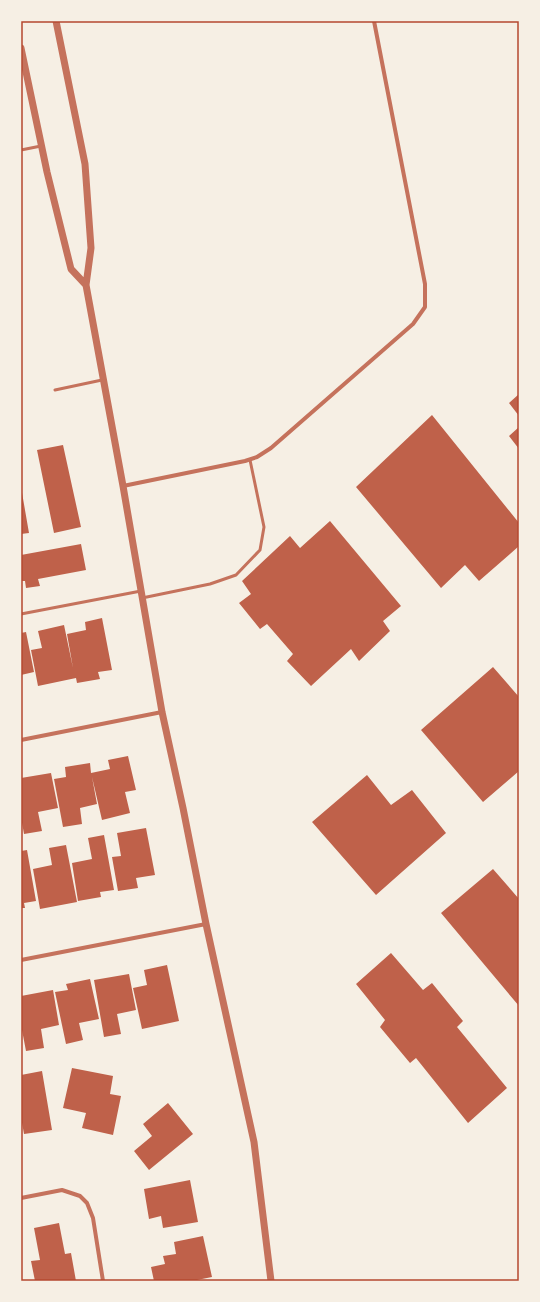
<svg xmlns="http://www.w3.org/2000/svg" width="540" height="1302" viewBox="0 0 540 1302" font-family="Signika,sans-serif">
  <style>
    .building { fill: #bf614a }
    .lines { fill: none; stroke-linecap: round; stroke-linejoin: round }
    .service { stroke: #c5725c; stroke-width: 3 }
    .minor { stroke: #c5725c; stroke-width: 4 }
    .tertiary { stroke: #c5725c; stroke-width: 7 }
    .neatline { fill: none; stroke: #b5482f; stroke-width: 1.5 }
  </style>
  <rect width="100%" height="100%" fill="#f6efe4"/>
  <path class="building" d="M519 394V416L509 403Z
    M432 415 519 523V546L479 581 465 565 441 588 356 487Z
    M519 427V449L509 436Z
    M63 445 81 527 54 533 37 450Z
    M21 487 29 533 21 534Z
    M330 521 401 606 383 621 390 631 359 661 351 649 311 686 287 661 293 654 267 624 260 629 239 603 251 594 242 581 290 536 300 548Z
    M81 544 86 570 38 579 40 586 26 588 25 581H21V555Z
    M102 618 112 670 98 672 100 679 77 683 76 678 38 686 31 650 42 648 38 631 64 625 73 668 67 634 86 630 85 622Z
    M26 632 34 672 21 675V633Z
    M493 667 519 697V771L483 802 421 730Z
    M128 756 136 790 125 792 130 813 102 820 92 777 97 804 80 808 82 824 63 827 54 779 66 777 65 767 90 763 91 773 110 769 108 760Z
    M51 773 58 808 38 812 42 831 24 834 21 817V778Z
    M367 775 391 805 412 790 446 833 376 895 312 822Z
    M146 828 155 875 136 878 138 888 118 891 112 857 121 856 117 833Z
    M104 835 114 890 100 892 101 897 78 901 72 863 92 859 88 838Z
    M66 845 77 902 40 909 33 869 52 865 49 848Z
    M27 850 36 901 24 903 25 908H21V851Z
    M493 869 519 899V1006L441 913Z
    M391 953 423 990 432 983 463 1021 457 1027 507 1088 468 1123 416 1058 410 1063 380 1027 385 1020 356 984Z
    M167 965 179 1021 142 1029 133 988 147 985 144 970Z
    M129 974 136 1010 117 1014 121 1034 104 1037 94 980Z
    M90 979 99 1019 79 1023 83 1040 66 1044 55 992 68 990 66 984Z
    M53 990 59 1025 41 1029 44 1048 26 1051 21 1025V996Z
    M72 1068 113 1076 110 1094 121 1096 113 1135 82 1128 86 1113 63 1108Z
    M42 1071 52 1130 24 1134 21 1117V1075Z
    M168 1103 193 1134 149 1170 134 1151 152 1136 143 1124Z
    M190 1180 198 1222 163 1228 161 1216 149 1219 144 1189Z
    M59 1223 65 1254 71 1253 76 1281H35L31 1261 40 1260 34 1228Z
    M203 1236 212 1277 192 1281H154L151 1267 165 1264 163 1256 176 1254 174 1242Z"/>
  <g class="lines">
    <path class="service" d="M21 150 41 146
      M55 390 102 380
      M142 598 210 584 236 575 260 550 264 527 250 460
      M21 614 141 591"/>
    <path class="minor" d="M123 486 245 461 257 457 271 448 413 324 425 307V284L374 21
      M21 740 162 712
      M21 960 206 924
      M21 1198 62 1190 80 1196 87 1203 93 1218 103 1281"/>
    <path class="tertiary" d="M56 21 85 164 91 248 86 285 123 486 162 712 183 808 206 924 254 1142 271 1281
      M21 48 47 172 71 269 86 285"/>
  </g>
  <rect width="540" height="1302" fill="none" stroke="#f6efe4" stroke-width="44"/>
  <rect x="22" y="22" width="496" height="1258" class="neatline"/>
</svg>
